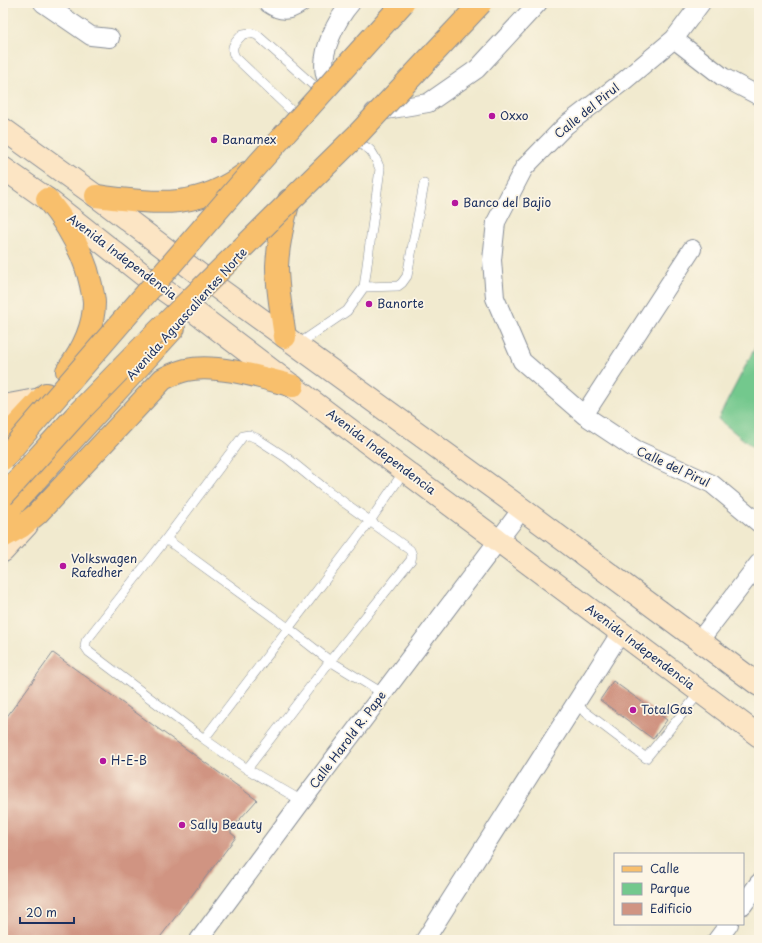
<svg xmlns="http://www.w3.org/2000/svg" width="762" height="943" viewBox="0 0 762 943" font-family="'Playpen Sans',sans-serif">
  <style>
    .green { fill: #73c88d; stroke: #477c76 }
    .building { fill: #d09482 }
    .lines { fill: none; stroke-linecap: round; stroke-linejoin: round }
    .lane-casing { stroke: #868c96; stroke-width: 10 }
    .street-casing { stroke: #868c96; stroke-width: 20 }
    .secondary-casing { stroke: #868c96; stroke-width: 24 }
    .primary-casing { stroke: #868c96; stroke-width: 24 }
    .lane { stroke: #fff; stroke-width: 9 }
    .street { stroke: #fff; stroke-width: 18 }
    .secondary { stroke: #fce5c4; stroke-width: 22 }
    .primary { stroke: #f8bf6c; stroke-width: 22 }
    .primary-bridge-casing { stroke: #868c96; stroke-width: 24; stroke-linecap: butt }
    .primary-bridge { stroke: #f8bf6c; stroke-width: 22 }
    .poi-dot { fill: #b5179e; stroke: #fcf5e5; stroke-width: 1.5 }
    .labels { text-anchor: middle; stroke-width: 3.5; stroke-linejoin: round; paint-order: stroke }
    .street-label { font-size: 12px; fill: #1b2f5e; stroke: #fcf5e5 }
    .poi-label { font-size: 12px; fill: #1b2f5e; stroke: #fcf5e5; text-anchor: start }
  </style>
  <rect width="100%" height="100%" fill="#fcf5e5"/>
  <filter id="ink" filterUnits="userSpaceOnUse"><feTurbulence type="fractalNoise" baseFrequency=".025" numOctaves="2"/><feDisplacementMap in="SourceGraphic" scale="8" xChannelSelector="R" yChannelSelector="G"/><feConvolveMatrix kernelMatrix="1 2 1 2 8 2 1 2 1" color-interpolation-filters="sRGB"/></filter>
  <filter id="wash" filterUnits="userSpaceOnUse"><feTurbulence type="fractalNoise" baseFrequency=".012" numOctaves="4" result="noise"/><feDisplacementMap in="SourceGraphic" scale="16" xChannelSelector="R" yChannelSelector="G"/><feGaussianBlur stdDeviation="0.9" result="paint"/><feColorMatrix in="noise" values="0 0 0 0 0 0 0 0 0 0 0 0 0 0 0 0 0 1.4 0 .05"/><feComposite in="paint" operator="in"/></filter>
  <g filter="url(#wash)">
    <rect width="100%" height="100%" fill="#f1eacf"/>
    <path class="green" d="M759 340V452L718 419Z"/>
    <g id="blocks">
      <path class="building" d="M53 653 257 800 231 829V833L236 837 158 940H3V722Z
        M613 681 667 720 653 739 600 700Z"/>
    </g>
  </g>
  <g filter="url(#ink)">
    <use href="#blocks" fill-opacity="0" stroke="#868c96" stroke-width="1"/>
    <g class="lines">
      <defs>
        <path id="lane" d="M298 117 235 57C229 46 236 42 243 34L250 33 257 35 322 93
          M364 287 398 286 402 283 407 276 424 184
          M297 345 347 311 364 287 380 169C372 149 371 148 352 141
          M166 539 288 628 330 661 384 694
          M575 704 646 758 700 692
          M204 739 370 521 405 470
          M247 769 330 661 411 560 412 555 410 550 324 488 287 458 256 438 249 435 243 436 166 539 86 641 85 646 89 652 204 739 247 769 302 801"/>
        <path id="street" d="M43 3 91 36 110 38
          M268 3C281 12 288 12 301 3
          M701 3 674 39 625 80 566 125 524 168 496 222 492 260 495 298 522 361 584 415 635 449 712 484 759 523
          M674 39 723 77 759 96
          M331 85C329 81 325 77 325 74 320 52 337 19 351 3
          M374 112 428 103 477 69 538 3
          M584 415 692 249
          M699 641 759 563
          M743 905 759 883
          M199 940 302 801 522 509
          M425 940 621 632
          M717 940 729 924"/>
        <path id="secondary" d="M3 129 96 196 215 286 522 509 759 685
          M3 168 47 199 151 281 191 309 345 426 759 736
          M3 409 9 405 41 399
          M3 551 27 525"/>
        <path id="primary" d="M96 196C155 203 196 211 246 173
          M47 199C68 225 84 252 91 285 92 291 94 297 94 303 94 328 81 352 67 371
          M285 337C282 314 277 290 277 266 278 244 283 222 289 200
          M3 440 46 394
          M3 516 174 328
          M3 537 21 527 37 514 163 379C171 375 178 372 186 370 217 363 263 378 293 386"/>
      </defs>
      <use href="#lane" class="lane-casing"/>
      <use href="#street" class="street-casing"/>
      <use href="#secondary" class="secondary-casing"/>
      <use href="#primary" class="primary-casing"/>
      <use href="#lane" class="lane"/>
      <use href="#street" class="street"/>
      <use href="#secondary" class="secondary"/>
      <use href="#primary" class="primary"/>
      <defs>
        <path id="primary-bridge" d="M3 459 257 165 403 3
          M3 496 78 413 152 337 358 134 481 3"/>
      </defs>
      <use href="#primary-bridge" class="primary-bridge-casing"/>
      <use href="#primary-bridge" class="primary-bridge"/>
    </g>
  </g>
  <g class="poi-dot">
    <circle cx="492" cy="116" r="4"/>
    <circle cx="214" cy="140" r="4"/>
    <circle cx="455" cy="203" r="4"/>
    <circle cx="369" cy="304" r="4"/>
    <circle cx="63" cy="566" r="4"/>
    <circle cx="633" cy="710" r="4"/>
    <circle cx="103" cy="761" r="4"/>
    <circle cx="182" cy="825" r="4"/>
  </g>
  <g class="labels">
    <g class="street-label">
      <text transform="translate(587 111) rotate(-39)" y="4">Calle del Pirul</text>
      <text transform="translate(122 257) rotate(37)" y="4">Avenida Independencia</text>
      <text transform="translate(187 314) rotate(-48)" y="4">Avenida Aguascalientes Norte</text>
      <text transform="translate(381 452) rotate(37)" y="4">Avenida Independencia</text>
      <text transform="translate(673 467) rotate(25)" y="4">Calle del Pirul</text>
      <text transform="translate(640 647) rotate(37)" y="4">Avenida Independencia</text>
      <text transform="translate(348 740) rotate(-53)" y="4">Calle Harold R. Pape</text>
    </g>
    <g class="poi-label">
      <text x="500" y="120">Oxxo</text>
      <text x="222" y="144">Banamex</text>
      <text x="463" y="207">Banco del Bajio</text>
      <text x="377" y="308">Banorte</text>
      <text x="71" y="563">Volkswagen<tspan x="71" dy="14">Rafedher</tspan></text>
      <text x="641" y="714">TotalGas</text>
      <text x="111" y="765">H-E-B</text>
      <text x="190" y="829">Sally Beauty</text>
    </g>
  </g>
  <rect width="762" height="943" fill="none" stroke="#fcf5e5" stroke-width="16"/>
  <rect x="614" y="853" width="130" height="72" fill="#fcf5e5" stroke="#a2a6af"/>
  <rect x="622" y="866" width="20" height="6" fill="#f8bf6c" stroke="#a2a6af"/>
  <text x="650" y="873" font-size="12" fill="#1b2f5e">Calle</text>
  <rect x="622" y="883" width="20" height="12" fill="#73c88d" stroke="#a2a6af"/>
  <text x="650" y="893" font-size="12" fill="#1b2f5e">Parque</text>
  <rect x="622" y="903" width="20" height="12" fill="#d09482" stroke="#a2a6af"/>
  <text x="650" y="913" font-size="12" fill="#1b2f5e">Edificio</text>
  <path d="M20 917v6h54v-6" fill="none" stroke="#1b2f5e" stroke-width="2"/>
  <text x="26" y="917" font-size="12" fill="#1b2f5e" stroke="#fcf5e5" stroke-width="3" paint-order="stroke">20 m</text>
</svg>
